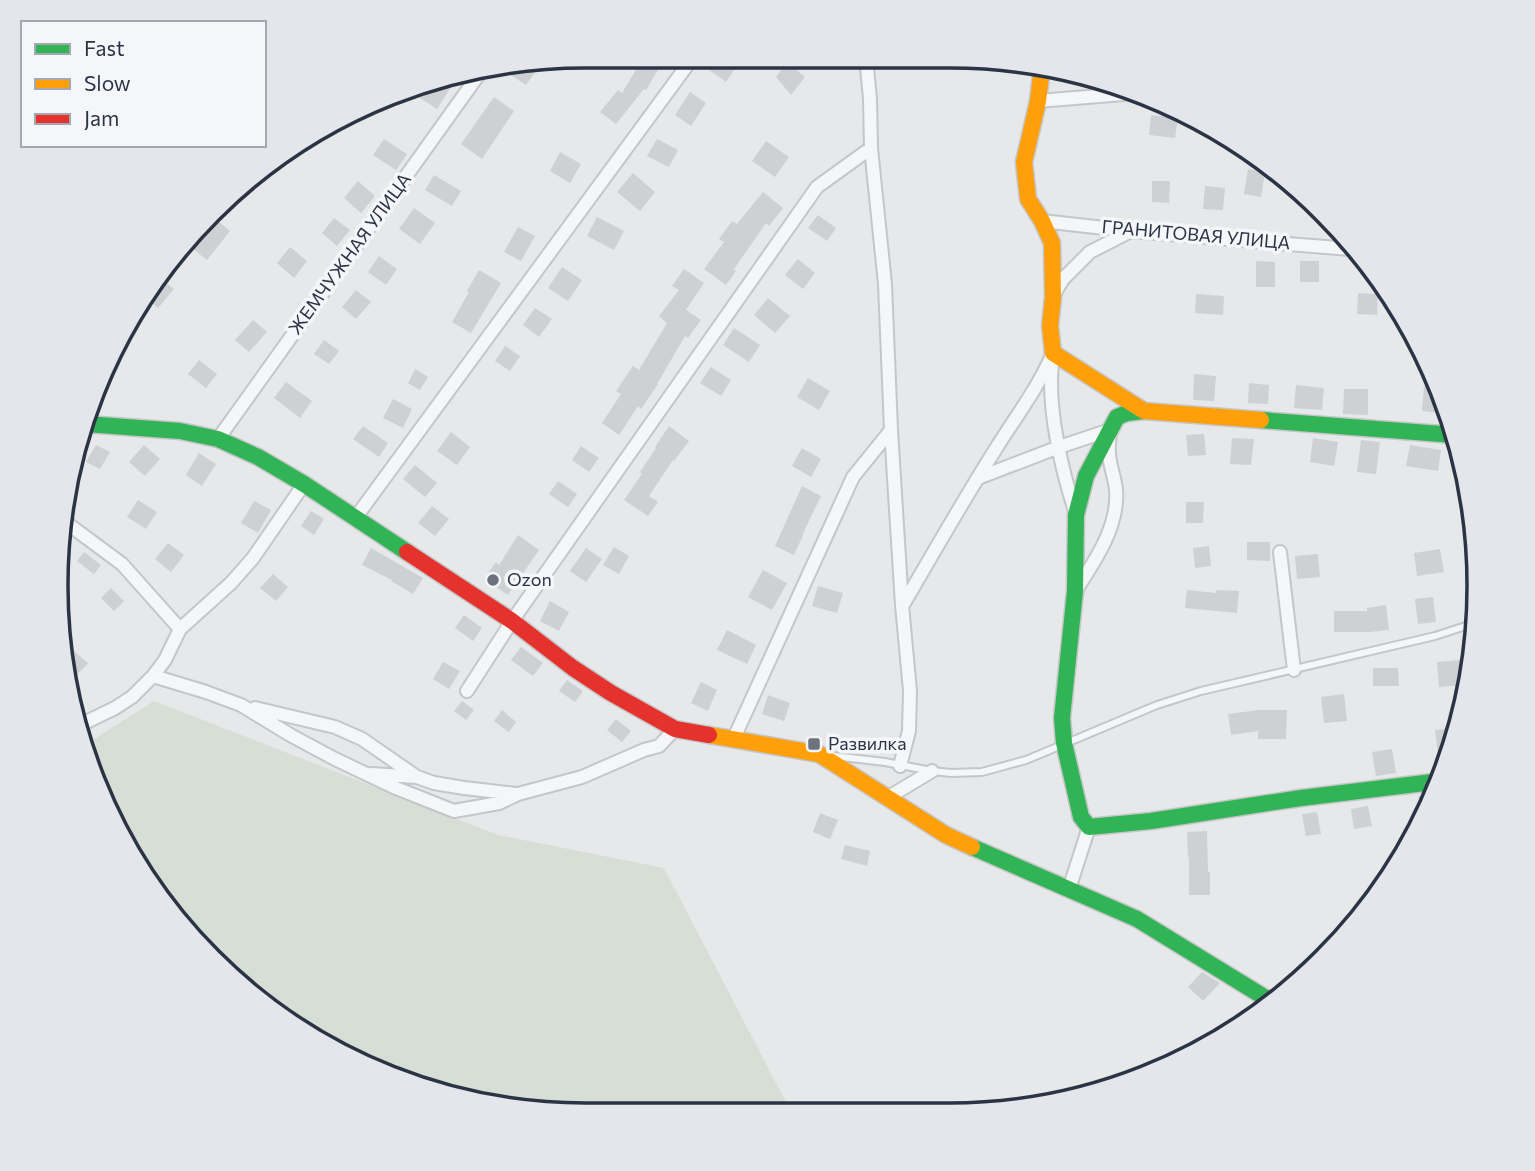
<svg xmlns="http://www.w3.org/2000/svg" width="1535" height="1171" viewBox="0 0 1535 1171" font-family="Commissioner,sans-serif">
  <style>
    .green { fill: #d6ded6 }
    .building { fill: #ced0d3 }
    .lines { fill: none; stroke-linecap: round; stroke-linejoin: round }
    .lane-casing { stroke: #c4c6c8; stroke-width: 10 }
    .street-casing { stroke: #c4c6c8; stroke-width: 16 }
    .fast-casing { stroke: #c4c6c8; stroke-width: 19 }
    .slow-casing { stroke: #c4c6c8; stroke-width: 19 }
    .jam-casing { stroke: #c4c6c8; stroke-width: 19 }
    .lane { stroke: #f5f6f7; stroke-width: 6 }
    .street { stroke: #f5f6f7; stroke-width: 12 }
    .fast { stroke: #30b455; stroke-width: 16 }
    .slow { stroke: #ff9f0a; stroke-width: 16 }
    .jam { stroke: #e5322d; stroke-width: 16 }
    .poi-dot { fill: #6c737f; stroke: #f4f6f9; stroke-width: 2.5 }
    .labels { text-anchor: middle; stroke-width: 7; stroke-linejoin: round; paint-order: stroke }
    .street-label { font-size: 18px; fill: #2b3445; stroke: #f4f6f9 }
    .poi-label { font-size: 18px; fill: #2b3445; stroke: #f4f6f9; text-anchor: start }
    .rim { fill: none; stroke: #2b3445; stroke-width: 3.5 }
  </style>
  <rect width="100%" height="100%" fill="#e6e8ea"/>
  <path class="green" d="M154 701 498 835 664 868 790 1110H516L415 1087 292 1026 211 960 145 880 84 755 82 747Z"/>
  <path class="building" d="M718 56H734L740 61 726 82 708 69Z
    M643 58 659 68 646 90 644 89 616 124 600 112 618 90 622 93Z
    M542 62 526 85 509 74 515 65Z
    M787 62 805 77 791 95 776 77Z
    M437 79 451 87 437 109 417 96 425 84Z
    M690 92 706 103 691 126 675 115Z
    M494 97 514 111 482 159 461 144Z
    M1151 115 1178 118 1175 138 1149 135Z
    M384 139 407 154 396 170 373 155Z
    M657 139 678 150 669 167 647 156Z
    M766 141 789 157 775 177 752 161Z
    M560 152 581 164 570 183 550 171Z
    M1248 169 1265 172 1261 197 1244 194Z
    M633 173 655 192 640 211 617 192Z
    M434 175 461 191 452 206 425 190Z
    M358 181 375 196 361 213 344 198Z
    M1152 181H1170L1169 203 1152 202Z
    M1205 186 1225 188 1223 210 1203 209Z
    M763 192 783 208 769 226 766 223 734 269 736 271 726 285 704 269 724 242 719 239 732 221 737 224Z
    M414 208 435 223 420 244 399 229Z
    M818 215 836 228 827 241 808 228Z
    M212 216 230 231 207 260 184 242 188 236Z
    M597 217 624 231 614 250 587 236Z
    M334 218 350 230 337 246 322 233Z
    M518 227 535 236 521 261 504 252Z
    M290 247 307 261 294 278 277 263Z
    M379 256 397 269 386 285 368 272Z
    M798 259 815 273 803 289 785 275Z
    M1256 261 1275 262V287H1256Z
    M1300 261H1319V282H1300Z
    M562 267 582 280 568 301 548 288Z
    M684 269 704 283 686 310 701 320 688 338 685 336 657 384H658L641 409 638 406 619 435 602 423 621 394 616 391 633 366 639 370 667 323 659 316 679 290 672 286Z
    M479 270 501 283 471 333 452 322 469 292 467 291Z
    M160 278 174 289 158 308 146 298Z
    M356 290 371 302 356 319 342 307Z
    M1358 293 1378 294 1377 315 1357 314Z
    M1196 294 1224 296 1223 315 1195 313Z
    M768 298 790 316 775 333 754 315Z
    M535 308 552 319 539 337 523 325Z
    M253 320 267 332 249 352 235 340Z
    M734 328 760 345 749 362 723 345Z
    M324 340 339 351 329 364 314 354Z
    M505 346 520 356 510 371 495 361Z
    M199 360 217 374 206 388 188 374Z
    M711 367 731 380 721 396 700 383Z
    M415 369 428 377 420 390 408 383Z
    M1194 374 1216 376 1214 401 1193 400Z
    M808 378 830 391 819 410 797 397Z
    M286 382 312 401 300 418 274 398Z
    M1249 383 1269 385 1268 404 1248 403Z
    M1296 385 1324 388 1322 410 1294 408Z
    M1424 387 1440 388 1443 396 1441 413 1422 411Z
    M1344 389H1368V415L1343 414Z
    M393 399 412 409 403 428 383 418Z
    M363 426 388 443 379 457 353 439Z
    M669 426 689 441 674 461 673 460 649 496 658 502 648 516 624 500 642 474 640 472 656 448 655 447Z
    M451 432 470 447 457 465 437 451Z
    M1204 434 1206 455 1188 456 1186 435Z
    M1232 438 1254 439 1251 465 1230 464Z
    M1313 438 1338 442 1334 466 1310 462Z
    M1361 440 1380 442 1376 474 1357 472Z
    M96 445 110 452 100 469 86 462Z
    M144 445 160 459 145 476 129 462Z
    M1410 445 1441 450 1438 471 1406 466Z
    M581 446 599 458 589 472 572 460Z
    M802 448 821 459 811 477 792 466Z
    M199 453 216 464 202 486 186 475Z
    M415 465 437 483 425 497 403 479Z
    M558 481 577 494 568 507 549 494Z
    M802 486 821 496 803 533H804L794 555 775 546Z
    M138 500 157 512 146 529 127 517Z
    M254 501 271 510 258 533 241 523Z
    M1186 502H1204L1203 523H1186Z
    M432 506 449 519 435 536 418 523Z
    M311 511 324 519 314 535 301 526Z
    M518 535 539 550 508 595 484 579 496 562 499 565Z
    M1247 542H1270V561L1247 560Z
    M168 543 184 555 171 572 155 559Z
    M1209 546 1211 566 1195 568 1193 548Z
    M614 547 629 556 619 574 603 565Z
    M371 548 423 578 413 594 391 581 392 580 362 565Z
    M586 548 602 559 586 582 570 571Z
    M1440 549 1444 572 1417 576 1414 553Z
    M84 552 101 565 94 574 77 561Z
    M1318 554 1320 577 1297 579 1295 556Z
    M763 570 787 583 772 610 748 597Z
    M273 574 288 587 276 601 260 588Z
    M818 586 843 593 837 613 812 606Z
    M111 588 124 601 114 611 101 598Z
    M1187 590 1216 593V590L1239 591 1237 613 1185 608Z
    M1433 597 1436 622 1418 624 1415 599Z
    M550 601 569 612 559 631 540 621Z
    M1386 605 1389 630 1370 632H1334V611H1367V608Z
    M464 615 482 628 473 641 455 628Z
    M727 630 756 645 747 664 717 650Z
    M521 647 543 663 533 676 511 660Z
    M74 651 88 663 76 676 67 667 65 661Z
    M1463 660 1465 685 1439 687 1437 662Z
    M443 662 460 671 449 689 433 679Z
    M1373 668H1398L1399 686H1373Z
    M567 680 583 691 575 702 559 691Z
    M701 682 717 690 708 711 691 703Z
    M1344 694 1347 721 1324 723 1321 697Z
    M768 695 790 703 784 721 762 714Z
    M462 701 474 710 466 720 454 711Z
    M502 710 516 722 509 732 494 721Z
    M1259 710H1287L1286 739H1258V731L1231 735 1228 714Z
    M616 719 631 731 622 742 607 730Z
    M1457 727 1450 752 1438 754 1435 730Z
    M1392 749 1396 773 1376 776 1372 752Z
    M1436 793 1431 802 1423 818 1418 796Z
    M1368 806 1372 826 1354 829 1351 809Z
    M1317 812 1321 834 1306 836 1302 814Z
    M820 813 838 820 830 839 813 832Z
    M1207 831 1208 872H1210V895H1189V857H1188L1187 832Z
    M845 845 870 851 867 866 841 859Z
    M1202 972 1220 983 1203 1001 1188 987Z"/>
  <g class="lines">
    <defs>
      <path id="lane" d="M833 756 885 762 932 771 951 773 982 772 1026 760 1157 705 1201 691 1435 636 1475 623"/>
      <path id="street" d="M866 57 870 99 871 148 885 284 891 430 902 605 910 691 909 731 900 766
        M1038 101 1136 93
        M1042 221 1131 231 1350 249
        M1053 296 1063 279 1090 252 1131 231
        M1052 364C1047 408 1062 472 1076 514
        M218 439 482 70
        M978 478 1059 447 1110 430C1110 438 1108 445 1109 452 1109 465 1115 477 1116 490 1119 526 1095 561 1076 590
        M356 517 694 56
        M64 521 122 564 180 629
        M1280 552 1294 670
        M903 605C933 553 963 501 995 450 1015 418 1038 388 1053 353
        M153 676 206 692 241 705 292 736 335 759 396 788 454 811 499 803 518 794 582 777 644 750 659 746 675 729
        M467 691 512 621 817 187 871 148
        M255 708 335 727 362 739 417 777 434 783 464 788 516 794
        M78 726 115 708 132 697 153 676 165 660 180 629 231 583 253 558 304 484
        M734 738 853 477 891 430
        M372 774 417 777
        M887 798 932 771
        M1069 889 1089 827"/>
      <path id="fast" d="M1144 411 1127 413 1117 417 1086 476 1076 515 1075 591 1062 718 1064 743 1081 817 1089 827 1151 821 1301 798 1441 781
        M1261 420 1454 435
        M86 424 180 431 218 439 258 457 304 484 407 552
        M972 847 1137 919 1272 1002"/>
      <path id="slow" d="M1042 67 1038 101 1024 162 1028 199 1042 221 1052 243 1053 297 1050 326 1053 353 1144 411 1261 420
        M709 735 819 754 946 835 972 847"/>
      <path id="jam" d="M407 552 512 621 573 668 611 693 675 729 709 735"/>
    </defs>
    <use href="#lane" class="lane-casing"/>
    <use href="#street" class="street-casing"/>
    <use href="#fast" class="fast-casing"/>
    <use href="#slow" class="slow-casing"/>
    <use href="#jam" class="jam-casing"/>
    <use href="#lane" class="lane"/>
    <use href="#street" class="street"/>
    <use href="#fast" class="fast"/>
    <use href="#slow" class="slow"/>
    <use href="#jam" class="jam"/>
  </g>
  <g class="poi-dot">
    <circle cx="493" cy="580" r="7"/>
    <rect x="807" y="737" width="14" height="14" rx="3.5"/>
  </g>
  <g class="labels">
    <g class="street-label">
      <text transform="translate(1196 235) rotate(5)" y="6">ГРАНИТОВАЯ УЛИЦА</text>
      <text transform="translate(350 254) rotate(-54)" y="6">ЖЕМЧУЖНАЯ УЛИЦА</text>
    </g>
    <g class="poi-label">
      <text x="507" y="586">Ozon</text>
      <text x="828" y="750">Развилка</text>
    </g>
  </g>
  <path d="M0 0H1535V1171H0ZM585 68H950A517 517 0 0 1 1467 585V586A517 517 0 0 1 950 1103H585A517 517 0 0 1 68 586V585A517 517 0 0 1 585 68Z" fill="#e4e6eb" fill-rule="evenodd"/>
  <path class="rim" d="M585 68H950A517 517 0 0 1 1467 585V586A517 517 0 0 1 950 1103H585A517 517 0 0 1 68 586V585A517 517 0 0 1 585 68Z"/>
  <rect x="21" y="21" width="245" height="126" fill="#f4f6f9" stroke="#a4a8b1" stroke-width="2"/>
  <rect x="35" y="44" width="35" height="10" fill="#30b455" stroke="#a4a8b1" stroke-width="2"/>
  <text x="84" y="56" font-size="21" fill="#2b3445">Fast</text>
  <rect x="35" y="79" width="35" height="10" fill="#ff9f0a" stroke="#a4a8b1" stroke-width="2"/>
  <text x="84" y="91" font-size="21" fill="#2b3445">Slow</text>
  <rect x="35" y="114" width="35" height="10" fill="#e5322d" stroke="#a4a8b1" stroke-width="2"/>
  <text x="84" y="126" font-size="21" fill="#2b3445">Jam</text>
</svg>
